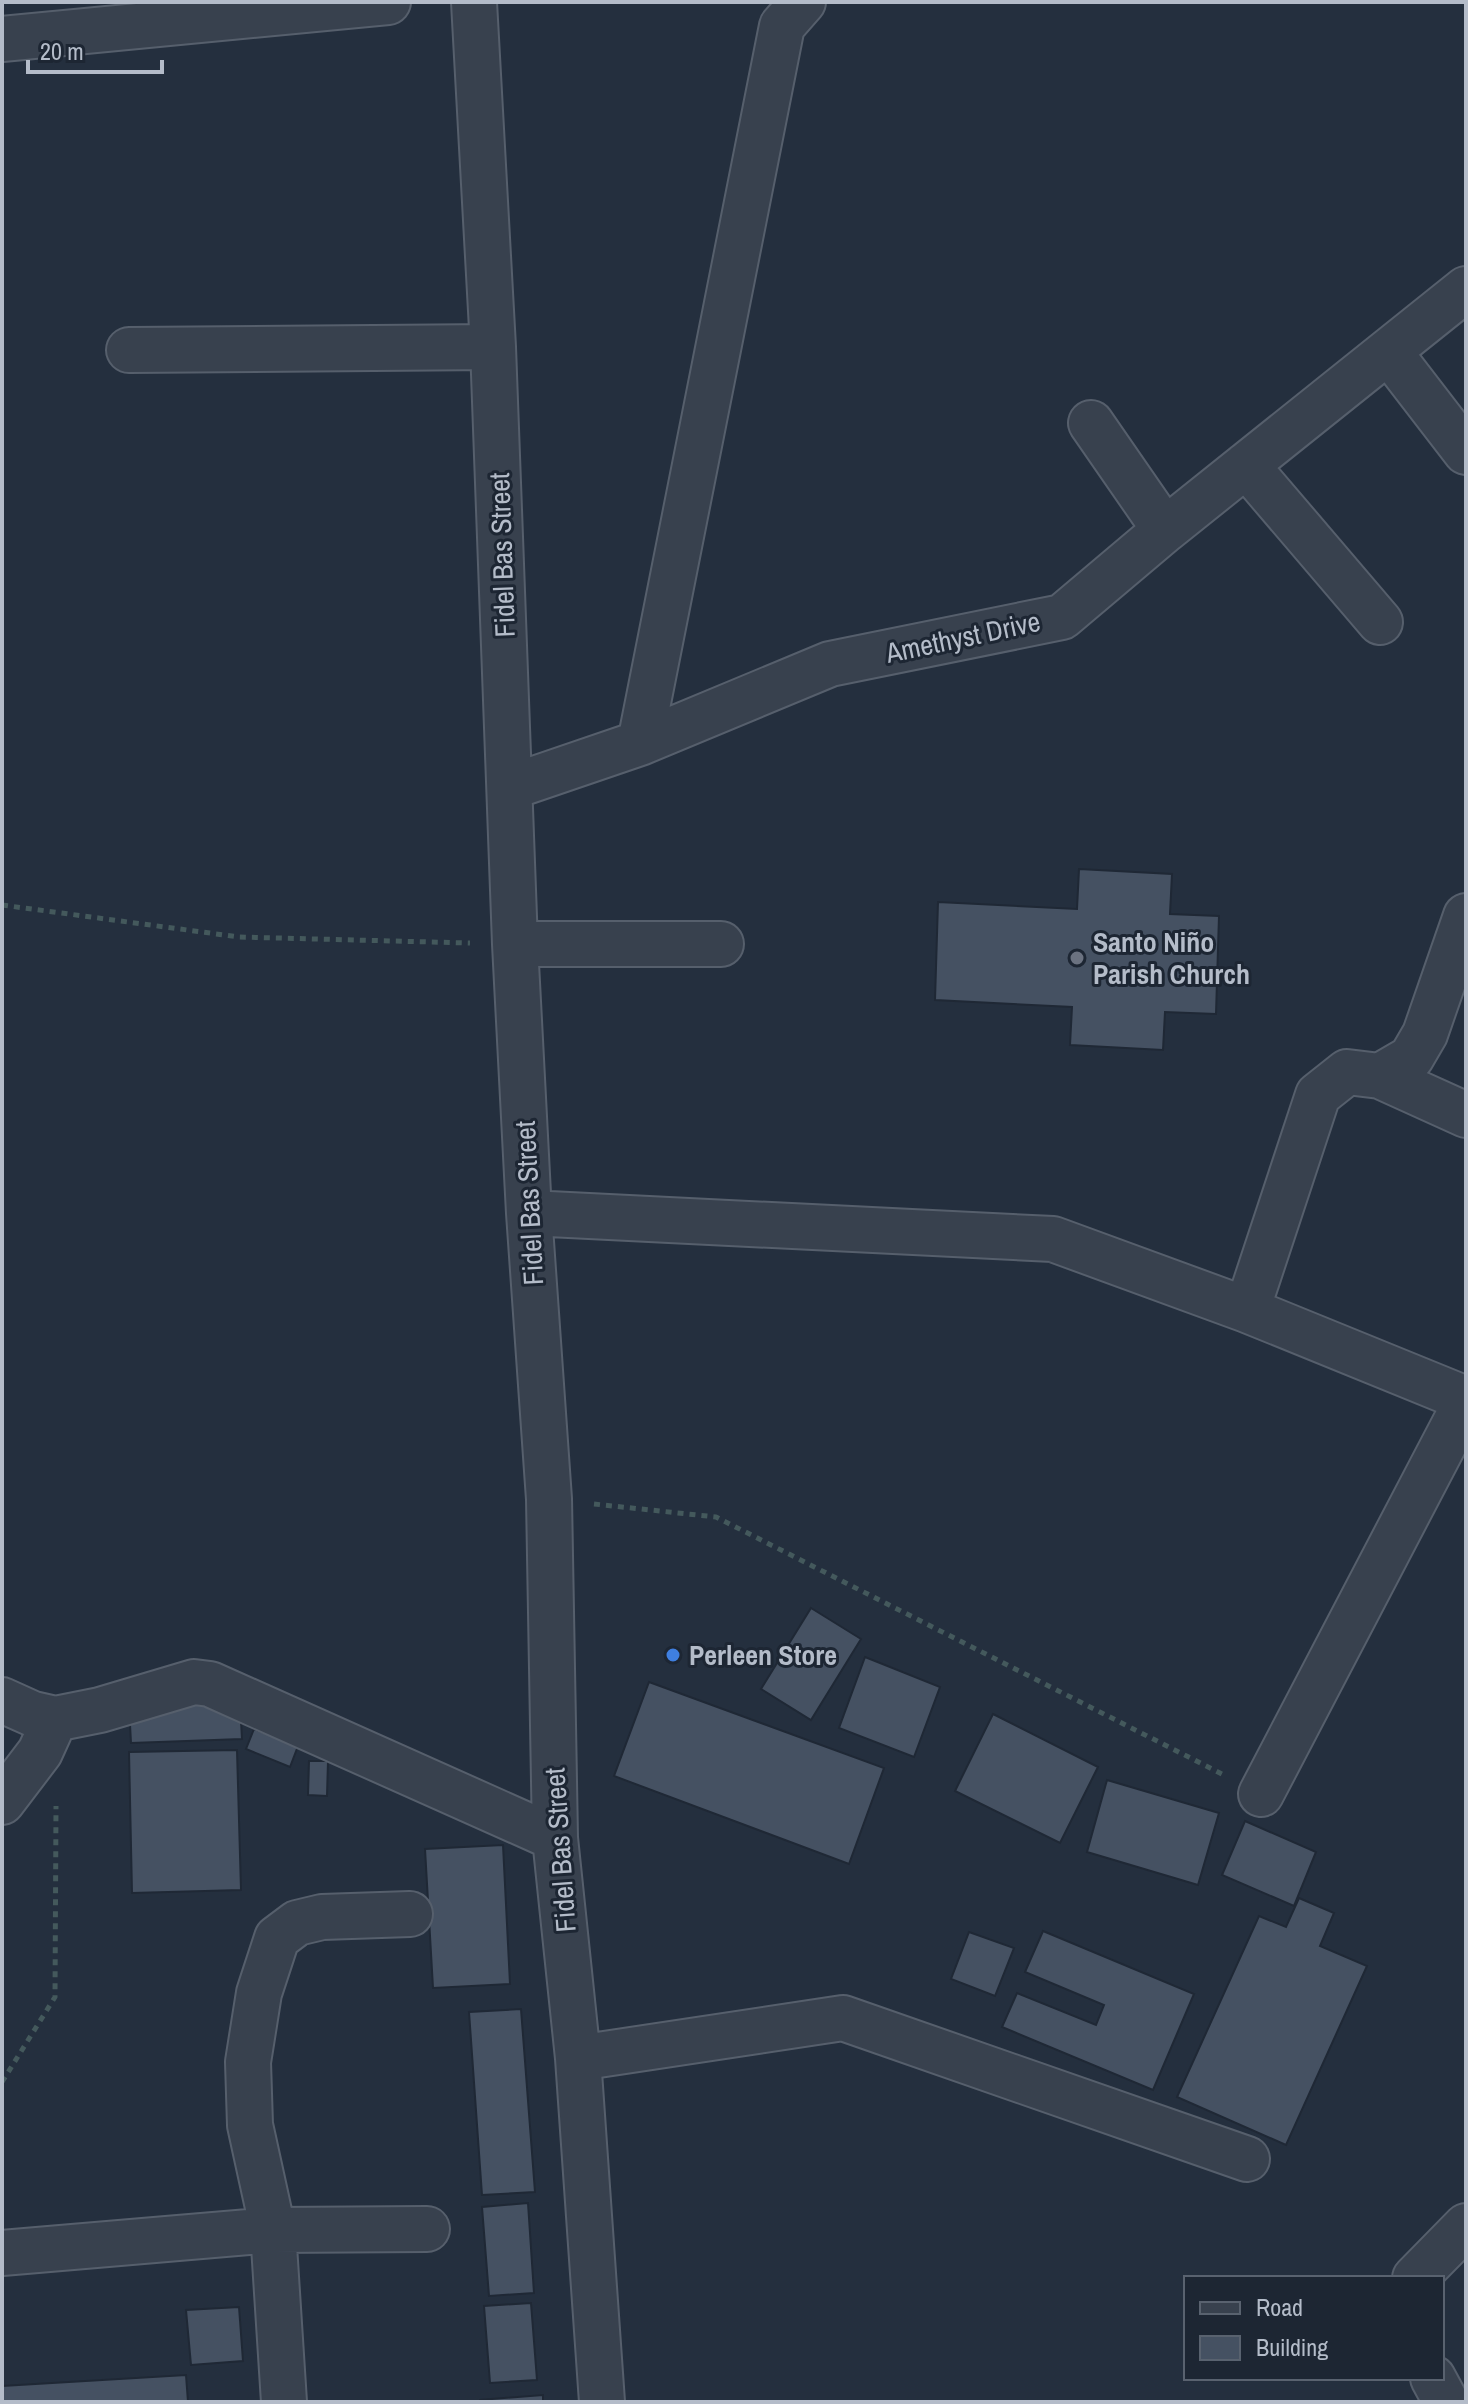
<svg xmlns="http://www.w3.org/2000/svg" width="1468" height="2404" viewBox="0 0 1468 2404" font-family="'Archivo Narrow',sans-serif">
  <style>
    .building { fill: #455162; stroke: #1f2835; stroke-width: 2 }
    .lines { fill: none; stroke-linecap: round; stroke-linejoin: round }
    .minor-casing { stroke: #565f6c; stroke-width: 48 }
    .path { stroke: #44595c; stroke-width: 5; stroke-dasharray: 6 6; stroke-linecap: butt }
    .minor { stroke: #38414e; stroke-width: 44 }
    .worship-dot { fill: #6b7280; stroke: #1d2633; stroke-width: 3 }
    .shop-dot { fill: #3f7fe0; stroke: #1d2633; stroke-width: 3 }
    .labels { text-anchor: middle; stroke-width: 6; stroke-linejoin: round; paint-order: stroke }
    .street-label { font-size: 28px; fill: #b4bcc9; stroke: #1d2633 }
    .poi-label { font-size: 28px; font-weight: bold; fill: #b4bcc9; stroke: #1d2633; text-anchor: start }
  </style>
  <rect width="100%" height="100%" fill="#242f3e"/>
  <path class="building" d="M1079 869 1172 874 1170 914 1219 916 1216 1014 1165 1012 1163 1050 1070 1045 1072 1007 935 1000 938 902 1077 909Z
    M811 1608 861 1639 811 1720 761 1689Z
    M865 1657 940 1687 914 1757 839 1728Z
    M649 1682 884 1768 849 1864 614 1776Z
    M240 1702 242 1739 131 1743 129 1706Z
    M993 1714 1098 1767 1060 1843 955 1791Z
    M254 1729 298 1746 290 1767 246 1749Z
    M237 1750 241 1890 132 1893 129 1752Z
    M309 1761H328L327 1796 308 1795Z
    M1107 1780 1219 1813 1198 1885 1087 1852Z
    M1245 1821 1316 1852 1294 1906 1222 1875Z
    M503 1845 510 1984 433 1988 425 1849Z
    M1299 1898 1334 1913 1320 1946 1367 1966 1286 2145 1177 2097 1259 1916 1286 1927Z
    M1043 1931 1194 1994 1153 2090 1002 2027 1017 1993 1096 2025 1104 2005 1025 1972Z
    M969 1932 1014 1948 995 1996 951 1979Z
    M521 2009 535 2192 482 2195 469 2012Z
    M528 2203 534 2293 489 2296 482 2207Z
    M531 2303 537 2380 490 2383 484 2306Z
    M239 2307 243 2361 191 2365 186 2310Z
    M186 2375 188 2402H2V2386Z
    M543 2395V2402H480V2400Z"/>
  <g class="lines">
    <defs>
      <path id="minor" d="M474 2 493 347 515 944 529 1213 549 1499 555 1838 578 2058 602 2402
        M2 39 388 2
        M129 350 493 347
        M1389 352 1466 452
        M1091 423 1165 530
        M1246 465 1380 622
        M640 743 782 26 803 2
        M511 787 640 743 830 664 1062 617 1165 530 1466 289
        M515 944H721
        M1380 1076 1466 1115
        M529 1213 1053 1239 1247 1310 1466 1399
        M1247 1310 1318 1095 1347 1072 1380 1076 1411 1058 1425 1034 1466 916
        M2 1700 33 1714 55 1719 100 1710 194 1682 210 1684 555 1838
        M1261 1794 1466 1402
        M2 1802 40 1752 55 1719
        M578 2058 843 2018 1247 2159
        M2 2253 273 2230 427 2229
        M1415 2278 1466 2226
        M1433 2378 1446 2402
        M284 2402 273 2230 250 2125 248 2062 259 1993 277 1938 297 1923 322 1917 410 1914"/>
    </defs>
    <use href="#minor" class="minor-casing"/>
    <path class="path" d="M2 905 239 937 470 943
      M594 1504 716 1517 1222 1774
      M2 2082 55 1997 56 1806"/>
    <use href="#minor" class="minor"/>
  </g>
  <circle class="worship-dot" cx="1077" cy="958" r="8"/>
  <circle class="shop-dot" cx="673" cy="1655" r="8"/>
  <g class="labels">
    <g class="street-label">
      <text transform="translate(502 555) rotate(-92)" y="10">Fidel Bas Street</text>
      <text transform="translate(963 637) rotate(-12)" y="10">Amethyst Drive</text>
      <text transform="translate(529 1203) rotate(-93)" y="10">Fidel Bas Street</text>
      <text transform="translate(560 1850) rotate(-94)" y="10">Fidel Bas Street</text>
    </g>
    <g class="poi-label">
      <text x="1093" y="952">Santo Niño<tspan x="1093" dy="32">Parish Church</tspan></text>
      <text x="689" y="1665">Perleen Store</text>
    </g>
  </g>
  <rect width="1468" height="2404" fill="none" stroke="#b4bcc9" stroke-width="8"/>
  <rect x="1184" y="2276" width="260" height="104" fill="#1d2633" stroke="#59626f" stroke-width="2"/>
  <rect x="1200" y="2302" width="40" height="12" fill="#38414e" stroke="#59626f" stroke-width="2"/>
  <text x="1256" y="2316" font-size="24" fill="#b4bcc9">Road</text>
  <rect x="1200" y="2336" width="40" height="24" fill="#455162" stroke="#59626f" stroke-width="2"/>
  <text x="1256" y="2356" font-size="24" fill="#b4bcc9">Building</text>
  <path d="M28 60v12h134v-12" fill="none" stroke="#b4bcc9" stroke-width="4"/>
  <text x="40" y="60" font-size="24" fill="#b4bcc9" stroke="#1d2633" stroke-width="6" paint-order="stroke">20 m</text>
</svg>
